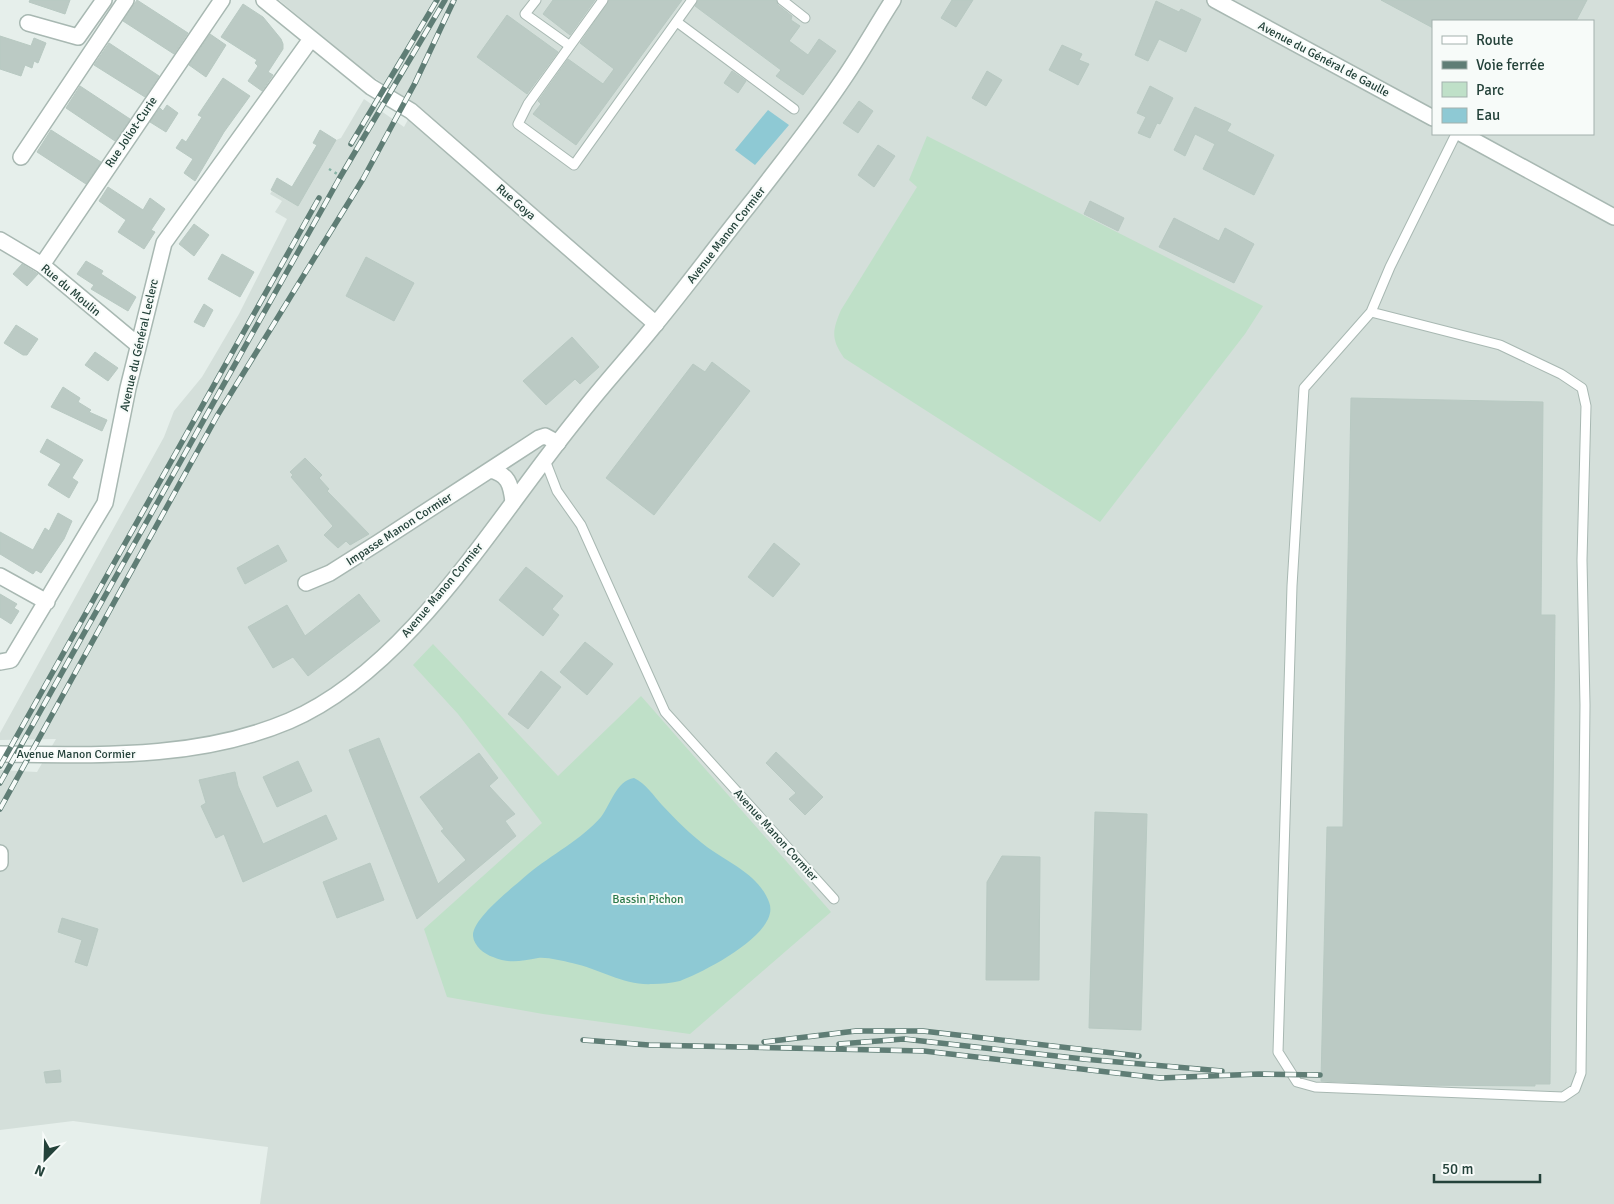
<svg xmlns="http://www.w3.org/2000/svg" width="1614" height="1204" viewBox="0 0 1614 1204" font-family="Signika,sans-serif">
  <style>
    .built { fill: #d4dfda; fill-rule: evenodd }
    .green { fill: #bfe0c8 }
    .water { fill: #8ec9d4 }
    .building { fill: #bbcac4; stroke: #b8c9c2 }
    .lines { fill: none; stroke-linecap: round; stroke-linejoin: round }
    .service-casing { stroke: #a8b8b2; stroke-width: 11 }
    .minor-casing { stroke: #a8b8b2; stroke-width: 18 }
    .tertiary-casing { stroke: #a8b8b2; stroke-width: 18 }
    .path { stroke: #86b3a5; stroke-width: 2.5; stroke-dasharray: 2.5 4; stroke-linecap: butt }
    .service { stroke: #fff; stroke-width: 9 }
    .minor { stroke: #fff; stroke-width: 15 }
    .tertiary { stroke: #fff; stroke-width: 15 }
    .rail-casing { stroke: #5f7d75; stroke-width: 5.5 }
    .rail { stroke: #f7fbf9; stroke-width: 4; stroke-dasharray: 11; stroke-linecap: butt }
    .labels { text-anchor: middle; stroke-width: 4; stroke-linejoin: round; paint-order: stroke }
    .street-label { font-size: 12px; fill: #24423a; stroke: #f7fbf9 }
    .park-label { font-size: 12px; fill: #2d7a4b; stroke: #f7fbf9 }
  </style>
  <rect width="100%" height="100%" fill="#e6efeb"/>
  <path class="built" d="M279 0H1614V1204H260L268 1147 73 1121 0 1130V770L37 772 56 739 0 740V733L164 437 174 411 202 377 239 314 287 219 275 212 282 201 270 194 272 191 298 206 336 140 341 138 364 99 404 127 416 105 364 71ZM1433 21H1593V134H1433Z"/>
  <path class="green" d="M927 136 1263 306 1245 334 1100 522 844 358C831 339 832 331 841 310L917 187 909 180Z
    M433 644 558 776 641 696 831 912 690 1034 543 1014 447 997 424 929 542 823 458 714 413 665Z"/>
  <path class="water" d="M768 110 789 125 755 165 735 150Z
    M634 778C645 783 654 796 662 805 676 820 690 834 707 847 729 863 759 875 769 902 782 933 702 973 680 981 672 983 662 984 653 984 625 986 600 969 572 963 562 961 548 957 538 958 521 961 509 964 493 957 484 954 474 946 473 936 472 918 515 886 528 874 551 855 582 839 601 817 611 804 616 781 634 778Z"/>
  <path class="building" d="M30 0H70L65 14 29 2Z
    M137 0 188 33 174 54 123 21Z
    M553 0H595L570 35 543 14Z
    M609 0H682L576 145 533 114 541 104 538 101 568 59 603 84 614 69 580 43Z
    M698 0H776L778 5 792 16 791 20 800 26 789 41 808 55 819 39 836 51 803 95 776 76 781 70 695 6Z
    M952 0H973L956 27 941 18Z
    M1381 0H1587L1576 21H1433V28Z
    M1156 1 1179 12 1181 9 1201 19 1186 52 1159 39 1148 61 1135 55Z
    M243 4 263 17 281 39 283 44V49L268 72 273 75 262 91 248 81 258 66 255 63 257 60 221 37Z
    M507 15 558 52 527 94 477 57Z
    M210 34 226 45 206 77 189 65Z
    M0 36 31 46 34 38 46 43 38 63 34 61 32 68 25 65 21 76 0 69Z
    M109 43 159 76 145 97 94 65Z
    M1062 45 1082 54 1079 60 1089 64 1078 85 1049 70Z
    M732 71 746 81 738 93 724 83Z
    M987 71 1002 80 986 106 972 98Z
    M223 78 250 96 224 132 195 181 184 173 193 159 176 148 182 139 186 142 202 117 198 115Z
    M80 86 130 119 115 141 66 108Z
    M1150 86 1173 98 1160 124 1157 123 1150 138 1138 133 1146 117 1137 113Z
    M859 101 873 111 858 133 843 123Z
    M167 105 178 113 166 132 150 122 160 108 163 111Z
    M1195 107 1231 124 1227 131 1274 155 1254 195 1203 169 1215 144 1195 134 1185 156 1174 150Z
    M51 130 101 162 86 184 37 152Z
    M320 130 336 140 298 206 271 190 277 178 292 187 317 145 313 143Z
    M878 145 895 156 874 187 858 175Z
    M108 187 143 210 150 198 165 209 151 230 155 232 144 249 118 232 126 220 99 201Z
    M1090 201 1124 218 1118 231 1084 214Z
    M1174 218 1219 241 1225 228 1254 244 1234 283 1159 247Z
    M194 224 209 235 194 256 179 244Z
    M222 254 254 272 240 297 208 279Z
    M366 257 414 283 394 321 346 296Z
    M86 261 103 271 101 274 136 297 128 311 91 289 94 285 77 274Z
    M22 264 38 274 27 286 13 274Z
    M204 304 213 310 204 327 194 322Z
    M16 325 38 339 27 355H23L4 343Z
    M572 337 599 367 580 384 575 379 546 405 523 381Z
    M95 352 118 368 108 381 85 365Z
    M712 362 750 391 654 515 606 478 693 364 705 372Z
    M63 387 80 398 78 402 91 410 89 412 107 420 102 431 51 407Z
    M1351 398 1543 402 1541 615H1555L1550 1084H1535V1086L1411 1085 1321 1081 1327 827H1343Z
    M47 439 83 460 72 478 78 482 69 498 48 485 61 464 40 452Z
    M305 458 322 475 319 478 329 489 327 491 369 534 350 545 346 541 338 548 324 535 333 526 291 477 293 475 290 472Z
    M58 513 72 521 64 539 41 573 36 570 33 574 0 554V532L33 550 45 528 49 531Z
    M774 543 800 564 773 597 748 577Z
    M278 545 287 561 245 584 237 568Z
    M526 567 563 596 552 609 559 615 543 636 499 600Z
    M0 594 17 604 14 608 19 611 11 624 0 617Z
    M359 594 380 621 308 676 293 657 273 668 248 627 287 605 305 636Z
    M585 642 613 664 587 695 560 672Z
    M541 671 561 687 528 729 508 714Z
    M379 738 438 884 466 860 441 831 444 829 420 797 479 753 498 778 489 786 515 814 505 821 516 836 417 919 349 750Z
    M776 752 823 797 805 815 789 799 796 793 766 763Z
    M298 761 312 791 277 807 263 777Z
    M235 772 238 786 263 844 326 815 337 839 243 882 224 834 216 838 201 806 206 803 199 780Z
    M1095 812 1147 814 1141 1030 1089 1028Z
    M1002 856 1040 857 1039 980H986L987 882Z
    M370 863 384 900 337 918 323 882Z
    M62 918 98 929 87 966 75 962 82 940 58 932Z
    M60 1070 61 1082 46 1083 44 1072Z"/>
  <g class="lines">
    <defs>
      <path id="service" d="M536 0 525 14 570 46
        M603 0 528 104 518 124 574 165 692 0
        M782 0 805 18
        M677 22 794 109
        M1371 312 1500 345 1561 374 1582 388 1586 406 1582 560 1585 705 1581 1073 1575 1089 1563 1097 1315 1087 1297 1082 1278 1052 1292 586 1304 388 1371 312 1390 267 1456 134
        M545 460 557 491 581 525 665 712 834 899"/>
      <path id="minor" d="M264 0 371 87 411 111 656 324
        M28 23 78 37 104 0
        M21 157 126 0
        M0 240 42 265 138 345
        M42 265 222 0
        M490 470C508 474 511 484 513 502
        M0 576 47 602
        M306 583 330 573 379 542 539 438 545 436 558 443
        M0 662 11 660 105 503 128 388 164 243 311 39
        M0 853V863"/>
      <path id="tertiary" d="M1215 0 1433 118
        M1462 134 1614 217
        M0 754C97 755 197 760 289 721 410 669 497 516 578 417 602 386 629 357 654 326 688 285 720 241 754 199 783 161 813 124 840 84 859 57 875 28 893 0"/>
    </defs>
    <use href="#service" class="service-casing"/>
    <use href="#minor" class="minor-casing"/>
    <use href="#tertiary" class="tertiary-casing"/>
    <path class="path" d="M329 169 344 178"/>
    <use href="#service" class="service"/>
    <use href="#minor" class="minor"/>
    <use href="#tertiary" class="tertiary"/>
    <defs>
      <path id="rail" d="M351 144 437 0
        M0 766 319 198
        M0 783 339 179 445 0
        M0 809 217 416 363 179 415 83 454 0
        M583 1040 649 1045 924 1051 1160 1078 1259 1074 1320 1075
        M764 1042 856 1031H923L1139 1056
        M839 1044 904 1039 1083 1059 1222 1071"/>
    </defs>
    <use href="#rail" class="rail-casing"/>
    <use href="#rail" class="rail"/>
  </g>
  <g class="labels">
    <g class="street-label">
      <text transform="translate(1324 59) rotate(28)" y="4">Avenue du Général de Gaulle</text>
      <text transform="translate(131 132) rotate(-56)" y="4">Rue Joliot-Curie</text>
      <text transform="translate(516 202) rotate(41)" y="4">Rue Goya</text>
      <text transform="translate(726 235) rotate(-52)" y="4">Avenue Manon Cormier</text>
      <text transform="translate(71 290) rotate(40)" y="4">Rue du Moulin</text>
      <text transform="translate(139 345) rotate(-77)" y="4">Avenue du Général Leclerc</text>
      <text transform="translate(399 529) rotate(-33)" y="4">Impasse Manon Cormier</text>
      <text transform="translate(442 590) rotate(-50)" y="4">Avenue Manon Cormier</text>
      <text x="76" y="758">Avenue Manon Cormier</text>
      <text transform="translate(776 835) rotate(48)" y="4">Avenue Manon Cormier</text>
    </g>
    <g class="park-label">
      <text x="648" y="903">Bassin Pichon</text>
    </g>
  </g>
  <rect x="1432" y="20" width="162" height="115" fill="#f7fbf9" stroke="#a3b1ad"/>
  <rect x="1442" y="36" width="25" height="8" fill="#ffffff" stroke="#a3b1ad"/>
  <text x="1476" y="45" font-size="15" fill="#24423a">Route</text>
  <rect x="1442" y="61" width="25" height="8" fill="#5f7d75" stroke="#a3b1ad"/>
  <text x="1476" y="70" font-size="15" fill="#24423a">Voie ferrée</text>
  <rect x="1442" y="82" width="25" height="15" fill="#bfe0c8" stroke="#a3b1ad"/>
  <text x="1476" y="95" font-size="15" fill="#24423a">Parc</text>
  <rect x="1442" y="108" width="25" height="15" fill="#8ec9d4" stroke="#a3b1ad"/>
  <text x="1476" y="120" font-size="15" fill="#24423a">Eau</text>
  <g transform="translate(45 1159) rotate(203)" stroke="#f7fbf9" stroke-width="4" paint-order="stroke">
  <path d="M0-4L9 19L0 12L-9 19Z" fill="#24423a"/>
  <text y="-8" font-size="14" font-weight="bold" text-anchor="middle" fill="#24423a">N</text>
  </g>
  <path d="M1434 1174v8h106v-8" fill="none" stroke="#24423a" stroke-width="2.5"/>
  <text x="1442" y="1174" font-size="15" fill="#24423a" stroke="#f7fbf9" stroke-width="4" paint-order="stroke">50 m</text>
</svg>
